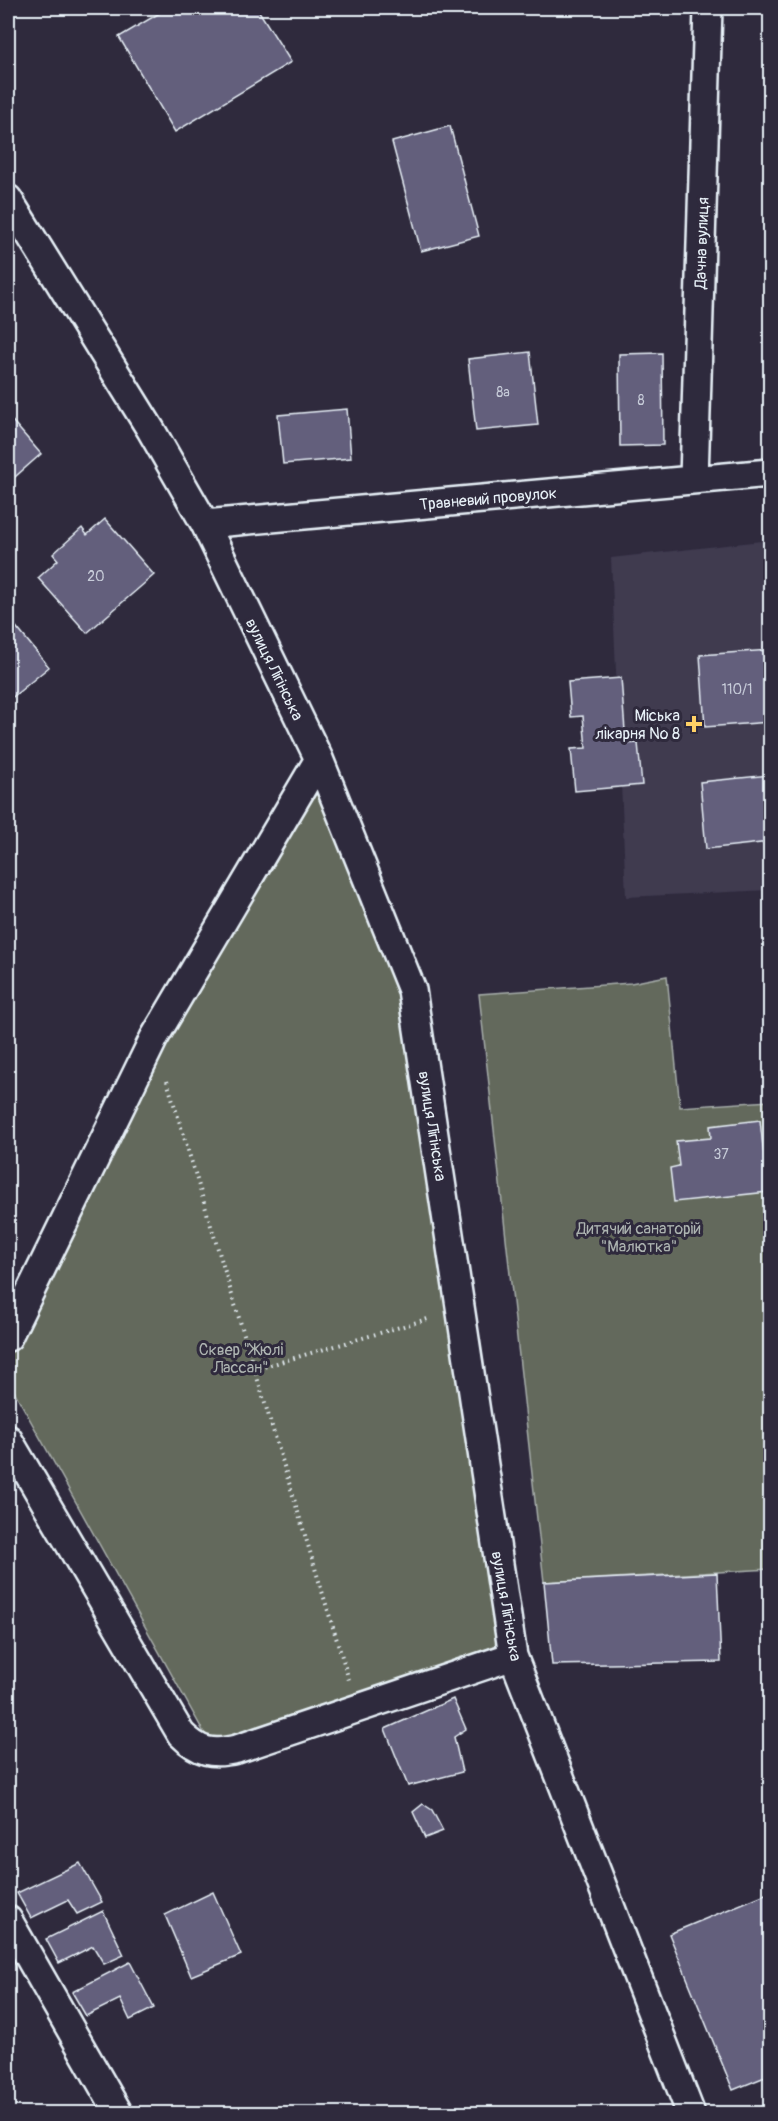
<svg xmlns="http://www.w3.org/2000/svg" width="778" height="2121" viewBox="0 0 778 2121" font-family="Pangolin,sans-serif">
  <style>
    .built { fill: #3f3a50 }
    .green { fill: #64695b; stroke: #a6adaa; stroke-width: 1.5 }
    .building { fill: #645e7c; stroke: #e8f1f8; stroke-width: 1.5 }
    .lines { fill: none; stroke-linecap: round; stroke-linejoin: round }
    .street-casing { stroke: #e8f1f8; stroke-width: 32 }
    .path { stroke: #e8f1f8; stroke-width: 4; stroke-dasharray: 1.5 4.5; stroke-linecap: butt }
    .street { stroke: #2f2a3d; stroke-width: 27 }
    .poi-dot { fill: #ffd166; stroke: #2f2a3d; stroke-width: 2 }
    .labels { text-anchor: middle; stroke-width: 6; stroke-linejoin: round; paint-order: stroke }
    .number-label { font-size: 14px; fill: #c7ccd9 }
    .street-label { font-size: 16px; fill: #e8f1f8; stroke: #2f2a3d }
    .poi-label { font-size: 16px; fill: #e8f1f8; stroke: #2f2a3d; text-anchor: end }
    .park-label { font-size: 16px; fill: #adb4b1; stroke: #2f2a3d }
  </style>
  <rect width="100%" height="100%" fill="#2f2a3d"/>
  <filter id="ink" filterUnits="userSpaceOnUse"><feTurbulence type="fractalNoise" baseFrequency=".0167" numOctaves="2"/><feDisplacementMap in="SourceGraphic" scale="12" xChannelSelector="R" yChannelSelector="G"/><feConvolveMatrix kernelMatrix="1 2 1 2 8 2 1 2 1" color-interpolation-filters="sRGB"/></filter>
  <g filter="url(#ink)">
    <path class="built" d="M770 540V890L626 897 611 558Z"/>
    <path class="green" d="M312 763 405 992 502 1643 217 1756 8 1380V1338Z
      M667 976 680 1107 770 1101V1569L544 1582 479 994 631 983Z"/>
    <path class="building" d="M168 8H257L291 62 175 132 119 37Z
      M450 126 479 236 421 251 392 142Z
      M530 352 538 425 476 431 468 359Z
      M662 353 663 445 620 446 619 354Z
      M347 409 351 458 283 464 278 415Z
      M8 416 41 454 8 483Z
      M105 519 154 575 87 633 38 578 58 560 53 554 82 528 87 535Z
      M8 617 49 667 8 701Z
      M770 650V722L705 727 700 655Z
      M621 678 626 744 638 743 642 785 575 791 571 749 586 748 583 716 571 717 568 682Z
      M770 775V842L706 849 700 782Z
      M760 1120 768 1192 674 1202 670 1168 679 1166 676 1141 711 1138 710 1126Z
      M717 1573 721 1662 552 1665 544 1582Z
      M453 1699 466 1729 454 1737 462 1772 408 1786 385 1729Z
      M423 1804 432 1810 443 1831 425 1838 413 1812Z
      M80 1863 102 1902 77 1914 68 1900 31 1918 17 1893Z
      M213 1892 241 1955 191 1976 165 1915Z
      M770 1892V2075L733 2090 669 1934Z
      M103 1911 124 1955 104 1964 93 1946 59 1963 46 1939Z
      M130 1962 154 2008 130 2020 120 1999 86 2016 72 1992Z"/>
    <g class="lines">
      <defs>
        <path id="street" d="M8 199 151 430 205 524 319 759 412 990 513 1656 691 2114
          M694 479 708 8
          M205 524 770 473
          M8 1337 154 1038 319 759
          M8 1439 181 1734C199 1752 212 1755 237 1749L513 1656
          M8 1920 119 2114"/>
      </defs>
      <use href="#street" class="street-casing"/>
      <path class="path" d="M167 1081 349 1680
        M253 1370 431 1318"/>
      <use href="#street" class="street"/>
    </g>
  </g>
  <path class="poi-dot" d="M691 715h6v6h6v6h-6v6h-6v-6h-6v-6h6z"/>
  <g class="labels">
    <g class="number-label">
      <text x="503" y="397">8а</text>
      <text x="641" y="405">8</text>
      <text x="96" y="581">20</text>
      <text x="737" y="694">110/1</text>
      <text x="721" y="1159">37</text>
    </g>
    <g class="street-label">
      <text transform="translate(701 243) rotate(-88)" y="6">Дачна вулиця</text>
      <text transform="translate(488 498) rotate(-5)" y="6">Травневий провулок</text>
      <text transform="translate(275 669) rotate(64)" y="6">вулиця Лігінська</text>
      <text transform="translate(433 1126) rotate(81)" y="6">вулиця Лігінська</text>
      <text transform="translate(507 1606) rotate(80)" y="6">вулиця Лігінська</text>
    </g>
    <g class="poi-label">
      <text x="680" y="721">Міська<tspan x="680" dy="18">лікарня № 8</tspan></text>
    </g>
    <g class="park-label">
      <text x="639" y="1234">Дитячий санаторій<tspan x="639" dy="18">"Малютка"</tspan></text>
      <text x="241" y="1355">Сквер "Жюлі<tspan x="241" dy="18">Лассан"</tspan></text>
    </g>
  </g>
  <rect width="778" height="2121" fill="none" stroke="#2f2a3d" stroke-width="30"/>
  <rect x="15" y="15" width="748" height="2091" fill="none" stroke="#e8f1f8" stroke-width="2" filter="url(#ink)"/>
</svg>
